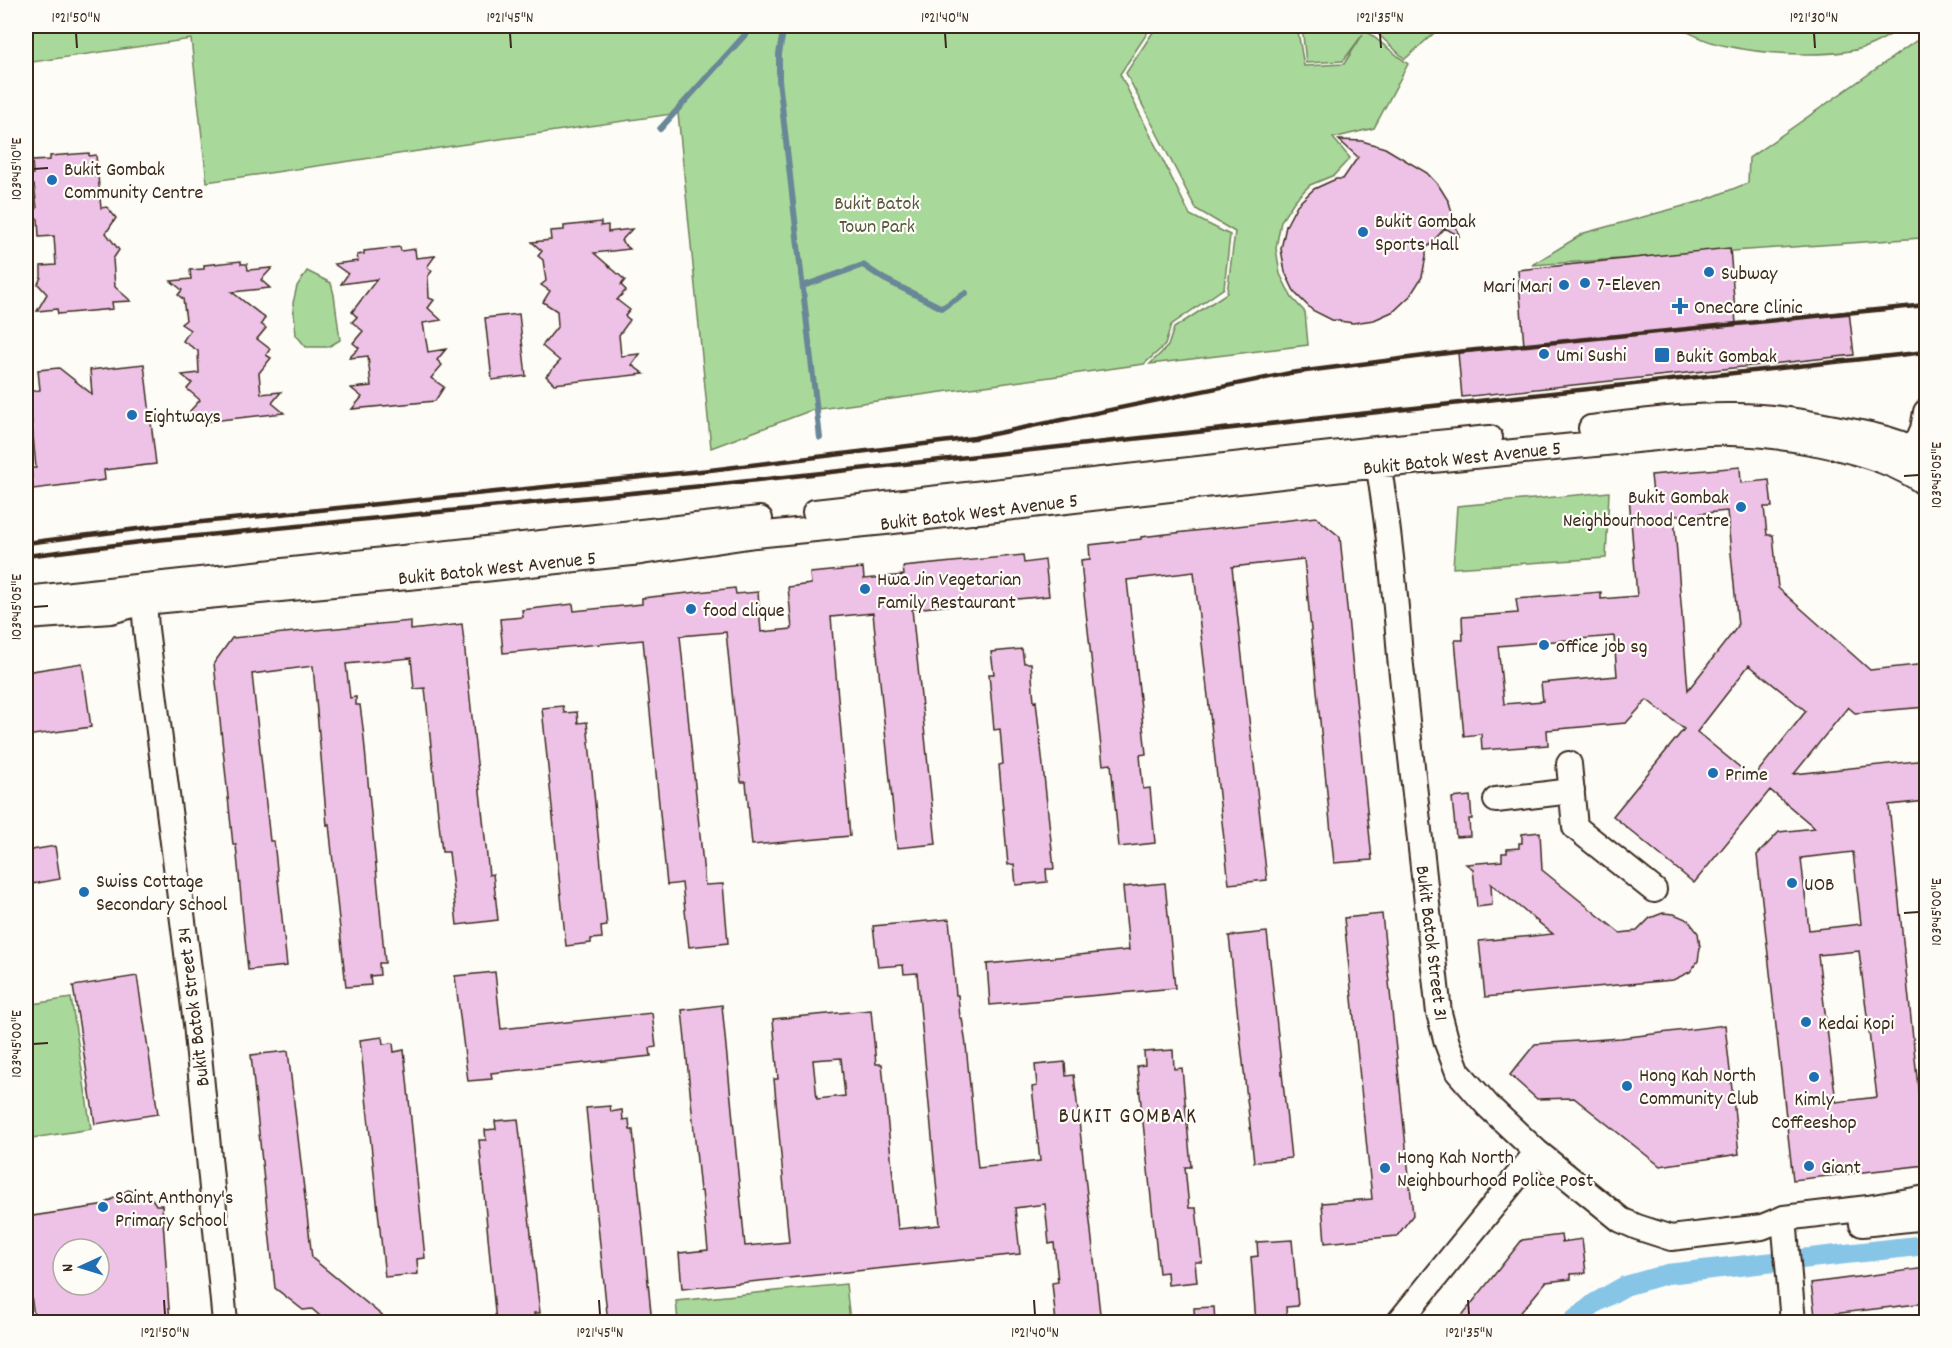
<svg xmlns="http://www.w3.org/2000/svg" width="1952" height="1348" viewBox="0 0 1952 1348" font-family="Dekko,sans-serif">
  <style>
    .green { fill: #a8d99a; stroke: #72825c; stroke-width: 1.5 }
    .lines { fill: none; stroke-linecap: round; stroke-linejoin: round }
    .stream { stroke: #698797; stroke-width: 6 }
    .canal { stroke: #87c5e7; stroke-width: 20 }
    .building { fill: #eec2e7; stroke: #3b2a1e; stroke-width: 1.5; fill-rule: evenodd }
    .minor-casing { stroke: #3b2a1e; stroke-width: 28 }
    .minor { stroke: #fdfcf7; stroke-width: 24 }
    .rail { stroke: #3b2a1e; stroke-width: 4.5 }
    .ticks { fill: none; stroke: #3b2a1e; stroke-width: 2 }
    .poi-dot { fill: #1f6fb2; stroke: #fdfcf7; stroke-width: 2 }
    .labels { text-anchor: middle; stroke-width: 4.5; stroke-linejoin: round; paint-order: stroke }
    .poi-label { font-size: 20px; fill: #3b2a1e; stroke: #fdfcf7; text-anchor: start }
    .park-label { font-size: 20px; fill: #56563d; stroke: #fdfcf7 }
    .street-label { font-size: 20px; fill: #3b2a1e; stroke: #fdfcf7 }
    .quarter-label { font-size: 22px; letter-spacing: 1.5px; fill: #3b2a1e; stroke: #fdfcf7 }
    .neatline { fill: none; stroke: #3b2a1e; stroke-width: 2 }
    .ticks-label { font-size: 15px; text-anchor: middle; fill: #3b2a1e }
  </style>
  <rect width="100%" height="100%" fill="#fdfcf7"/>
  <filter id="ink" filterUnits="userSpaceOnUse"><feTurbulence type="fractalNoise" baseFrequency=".0167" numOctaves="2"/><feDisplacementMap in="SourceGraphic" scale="12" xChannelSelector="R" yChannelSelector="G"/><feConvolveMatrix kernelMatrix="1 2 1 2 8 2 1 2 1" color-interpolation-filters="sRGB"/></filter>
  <g filter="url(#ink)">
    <path class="green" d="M26 26H1152L1120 74 1190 215 1230 235 1224 288 1171 325 1165 345 1144 364 812 410 711 448 678 113 207 182 191 39 26 63Z
      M1157 26H1297L1304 66 1344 64 1363 34 1343 61 1306 63 1302 26H1368L1365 30 1408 64 1374 128 1333 138 1350 158 1334 175 1310 185 1295 200 1281 221 1276 248 1280 274 1292 298 1305 312 1308 345 1150 364 1168 346 1174 328 1227 293 1235 232 1196 209 1126 73Z
      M1386 26H1442L1405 59 1378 34Z
      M1676 26H1905C1895 32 1884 39 1873 44 1841 60 1762 54 1727 46 1708 43 1692 34 1676 26Z
      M1926 34V220L1921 238 1532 265 1584 233 1702 201 1748 183 1749 158Z
      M307 271 331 283 334 295 340 340 328 347H306L296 335 293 303 297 286Z
      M1609 492 1606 558 1453 568 1457 506Z
      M71 998 91 1129 26 1139V1005Z
      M846 1284 850 1322H678L676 1301Z"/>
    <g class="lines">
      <path class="stream" d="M784 26 779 54V80L820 438
        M660 129 753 26
        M803 286 863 265 884 279 942 308 966 293"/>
      <path class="canal" d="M1572 1322 1595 1303 1625 1286 1667 1274 1926 1245"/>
    </g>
    <path class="building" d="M1339 140 1362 141 1385 148 1427 173 1439 186 1449 202 1459 236 1445 228 1426 249V256L1422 277 1410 296 1394 311 1374 320 1353 323 1332 320 1312 310 1295 293 1285 272 1281 249 1286 226 1297 205 1314 189 1336 179H1343L1358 157Z
      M89 153V156L96 155 101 208 107 207 116 218 106 233 119 250 113 259 115 287 131 301 112 302 113 309 58 314 57 309 37 311 47 294 38 284 41 277V266L56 265 54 236 39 237 38 219 32 214 37 208 34 185 26 180 33 174 32 161 50 160V156Z
      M601 222V226L608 225V232L632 229 621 241 630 249 594 253 625 280 621 285 626 290 617 300 630 310 625 316 630 320 619 335 621 356 640 354 632 365 644 374 554 384 546 376 560 361 542 346 558 326 557 311 543 302 550 291 541 285 546 281 543 260 538 256 542 251 532 242 551 240 550 231 564 230V226Z
      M400 247 401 251 415 249 416 258 435 256 427 267 432 271 428 276 429 298 434 300 428 308 441 320 423 323 428 352 446 349 437 360 442 365 431 378 444 387 435 401 352 409 362 397 351 388 371 386 368 356 349 358 359 348 353 343 363 331 352 322 357 317 352 312 377 279 341 284 348 274 334 264 358 261 357 255 364 254V251Z
      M1730 248 1736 324 1849 311 1854 355 1462 397 1458 353 1524 346 1518 270Z
      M241 261V264H247L248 270 272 268 261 280 270 288 232 292 265 318 261 324 266 328 257 339 270 349 266 355 271 358 259 373 261 394 281 392 272 403 284 413 202 422 190 411 200 400 187 389 192 383 182 375 199 373 198 351 183 341 190 330 181 324 186 320 183 299 178 295 182 290 171 281 191 279 190 270 204 269V265Z
      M519 314 526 376 492 380 485 318Z
      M144 364 156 464 104 470 105 480 33 489 31 468H36L29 392 40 390 38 370 59 368 92 394 90 370Z
      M1740 467 1741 483 1769 480 1772 507H1764L1767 535H1773L1778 588 1870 670 1926 664V707L1855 713 1848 707 1794 774 1926 760V801L1889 805 1926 1165 1793 1180 1757 855 1779 832 1815 828 1770 790 1694 883 1613 816 1684 729 1647 700 1626 723 1547 730 1548 745 1482 750 1481 734 1464 736 1455 640H1463L1462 617 1518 613 1516 599 1601 592V599L1637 596 1629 496 1653 494 1651 475ZM1727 511 1738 626 1688 690 1674 516ZM1614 636 1617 676 1541 683 1543 701 1504 704 1498 646ZM1749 665 1806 711 1753 778 1697 732ZM1853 852 1861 924 1809 930 1801 858ZM1859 951 1877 1097 1836 1102 1818 955Z
      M1316 517 1340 537 1372 860 1334 863 1304 559 1232 567 1267 880 1229 884 1194 572 1127 580 1146 754 1140 755 1143 789 1150 788 1155 843 1119 847 1111 764 1103 765 1084 594 1081 560 1090 559 1089 545 1141 539V537Z
      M1023 555 1024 563 1045 560 1049 596 912 609 936 844 897 848 873 613 831 617 850 836 752 845 746 782H741L726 632 680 636 705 885 723 884 728 943 689 947 682 883 667 885 643 640 503 653 500 619 523 617 522 610 573 604 574 611 642 604V598L735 588 736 594 758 592 761 632 792 629 788 587 811 584 810 573 863 568 864 579 904 575 903 567Z
      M411 621V630L462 624 489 875 493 874 498 920 457 925 449 852H442L425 688 414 689 411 658 346 664 350 698 356 697V705H360L363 728 385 963H379L380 975 370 976 371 985 346 987 329 824 327 825 313 666 252 674 270 841H274L287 966 248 970 236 845H233L214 663 232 638Z
      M1022 649 1024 663H1031L1034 702 1036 701 1054 869H1046L1047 882 1016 885 1014 864 1008 865 999 765 1003 764 1000 729 994 730 989 674H994L991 652Z
      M82 663 91 727 26 736V672Z
      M563 706 564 713 577 712 578 723 587 722 607 926 601 927 602 938 591 939V943L566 946 542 708Z
      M1470 796 1472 819H1469L1470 836 1456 837 1452 798Z
      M1540 832 1542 870 1620 933 1637 931 1650 918 1663 913 1674 914 1688 920 1698 933 1700 947 1698 961 1690 972 1673 980 1485 997 1479 941 1553 934 1491 884 1492 905 1477 907 1473 869 1466 864 1502 861V853H1507V849L1519 848V843H1522V834Z
      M55 846 60 879 26 885V851Z
      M1165 883 1175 988 990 1005 987 964 1129 950 1123 887Z
      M1382 914 1413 1215 1397 1236 1325 1243 1322 1203 1372 1199 1344 918Z
      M949 919 956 995H958L960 1018H962L966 1045 978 1168 1040 1161 1032 1087 1037 1086 1035 1065 1065 1062 1066 1076 1074 1075 1101 1323H1056L1052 1283 1058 1282 1054 1243 1049 1244 1045 1204 1015 1208 1020 1254 682 1289 679 1253 708 1250 702 1191H700L682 1010 722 1005 745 1246 789 1242 774 1079H778L773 1019 871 1010 876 1064H882L898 1229 940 1225 917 973 904 974 903 965 878 967 873 926ZM841 1058 845 1096 817 1099 813 1060Z
      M1267 932 1291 1158 1254 1162 1229 936Z
      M495 972 501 1029 652 1013 656 1047 650 1048 651 1056 491 1073 492 1079 468 1081 455 976Z
      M137 976 158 1114 95 1124 73 986Z
      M1725 1025 1739 1154 1660 1166 1574 1098 1537 1099 1510 1075 1535 1044 1621 1038Z
      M382 1037 383 1044 393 1043 394 1052 404 1050 425 1258 417 1259 418 1274 385 1277 360 1040Z
      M1173 1050 1174 1069 1182 1068 1191 1167H1185L1189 1208H1196L1202 1262H1195L1197 1282 1168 1285 1167 1272 1159 1273 1137 1066 1145 1065 1144 1052Z
      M288 1051 312 1258 391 1323H328L312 1309 303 1310 275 1288 251 1055Z
      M610 1106 611 1112 622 1110 623 1120 629 1119 630 1130H633L652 1323H608L586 1108Z
      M518 1119 540 1313H534L535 1323H496L479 1140H486L485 1130 496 1129 495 1121Z
      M128 1190 151 1197 156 1205H162L170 1323H35L30 1289 26 1290V1217L106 1205 107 1202ZM63 1249H99V1285H63Z
      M1561 1235 1562 1242 1582 1239 1586 1273 1571 1274V1279L1546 1282 1512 1323H1456L1522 1240Z
      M1292 1240 1298 1306 1286 1307 1287 1323H1256L1251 1257 1258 1256 1257 1242Z
      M1926 1268V1303L1815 1316 1811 1283Z
      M1214 1307 1215 1323H1195L1194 1308Z"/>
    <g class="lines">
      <defs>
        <path id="minor" d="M1591 428C1639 422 1688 415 1736 416 1773 416 1809 423 1845 430 1873 435 1902 441 1926 456
          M1376 451C1388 519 1395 588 1400 657L1439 1013 1447 1043 1458 1072 1488 1106 1537 1152 1621 1220 1637 1227 1671 1238 1762 1227 1784 1218 1868 1208 1926 1198
          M1908 464 1923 429 1926 412
          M815 512 1376 449 1490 438
          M143 586 146 629 196 1024 225 1322
          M26 599 760 519
          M26 617 111 611 144 602 429 575 641 552 755 535 885 522 1351 468 1707 433C1765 430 1881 448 1926 484
          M1569 764 1575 827 1654 890
          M1496 800 1572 791
          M1784 1218 1793 1322
          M1862 1224 1926 1217
          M1399 1322 1537 1152"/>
      </defs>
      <use href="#minor" class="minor-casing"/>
      <use href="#minor" class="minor"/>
      <path class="rail" d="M26 543 153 527 710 470 974 438 1290 373 1456 352 1926 305
        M26 556 156 540 712 485 1926 352"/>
    </g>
  </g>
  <path class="ticks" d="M76 33 77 48M510 33 511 48M945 33 946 48M1380 33 1381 48M1814 33 1815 48M33 169 48 168M1904 476 1919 475M33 607 48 606M1904 913 1919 912M33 1044 48 1043M164 1300 165 1315M599 1300 600 1315M1034 1300 1035 1315M1468 1300 1469 1315"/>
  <g class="poi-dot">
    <circle cx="52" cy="180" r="6"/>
    <circle cx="1363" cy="232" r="6"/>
    <circle cx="1709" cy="272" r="6"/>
    <circle cx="1585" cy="283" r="6"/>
    <circle cx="1564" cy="285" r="6"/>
    <path d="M1677 297h6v6h6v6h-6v6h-6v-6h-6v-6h6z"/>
    <circle cx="1544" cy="354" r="6"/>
    <rect x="1654" y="347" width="16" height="16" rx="3"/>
    <circle cx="132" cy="415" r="6"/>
    <circle cx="1741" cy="507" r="6"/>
    <circle cx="865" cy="589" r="6"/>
    <circle cx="691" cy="609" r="6"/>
    <circle cx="1544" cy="645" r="6"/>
    <circle cx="1713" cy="773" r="6"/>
    <circle cx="1792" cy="883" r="6"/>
    <circle cx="84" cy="892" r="6"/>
    <circle cx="1806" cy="1022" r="6"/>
    <circle cx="1814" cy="1077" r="6"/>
    <circle cx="1627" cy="1086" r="6"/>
    <circle cx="1809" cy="1166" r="6"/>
    <circle cx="1385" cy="1168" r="6"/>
    <circle cx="103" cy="1207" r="6"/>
  </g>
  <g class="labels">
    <g class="poi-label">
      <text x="64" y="175">Bukit Gombak<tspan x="64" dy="23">Community Centre</tspan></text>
      <text x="1375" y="227">Bukit Gombak<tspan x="1375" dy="23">Sports Hall</tspan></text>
      <text x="1721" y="279">Subway</text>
      <text x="1597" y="290">7-Eleven</text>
      <text x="1552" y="292" text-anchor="end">Mari Mari</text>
      <text x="1694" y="313">OneCare Clinic</text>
      <text x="1556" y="361">Umi Sushi</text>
      <text x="1676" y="362">Bukit Gombak</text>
      <text x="144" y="422">Eightways</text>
      <text x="1729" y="503" text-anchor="end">Bukit Gombak<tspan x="1729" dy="23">Neighbourhood Centre</tspan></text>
      <text x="877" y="585">Hwa Jin Vegetarian<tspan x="877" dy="23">Family Restaurant</tspan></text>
      <text x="703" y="616">food clique</text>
      <text x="1556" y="652">office job sg</text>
      <text x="1725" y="780">Prime</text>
      <text x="96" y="887">Swiss Cottage<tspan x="96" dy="23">Secondary School</tspan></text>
      <text x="1804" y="890">UOB</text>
      <text x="1818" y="1029">Kedai Kopi</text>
      <text x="1639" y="1081">Hong Kah North<tspan x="1639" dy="23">Community Club</tspan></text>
      <text x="1814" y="1105" text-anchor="middle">Kimly<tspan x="1814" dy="23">Coffeeshop</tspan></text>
      <text x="1397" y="1163">Hong Kah North<tspan x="1397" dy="23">Neighbourhood Police Post</tspan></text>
      <text x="1821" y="1173">Giant</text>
      <text x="115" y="1203">Saint Anthony's<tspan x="115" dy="23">Primary School</tspan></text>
    </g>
    <g class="park-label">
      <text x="877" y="209">Bukit Batok<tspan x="877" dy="23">Town Park</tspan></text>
    </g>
    <g class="street-label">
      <text transform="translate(1462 457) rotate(-6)" y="7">Bukit Batok West Avenue 5</text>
      <text transform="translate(979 511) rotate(-7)" y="7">Bukit Batok West Avenue 5</text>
      <text transform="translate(497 567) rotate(-6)" y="7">Bukit Batok West Avenue 5</text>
      <text transform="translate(1433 943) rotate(83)" y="7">Bukit Batok Street 31</text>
      <text transform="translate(192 1007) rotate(-97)" y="7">Bukit Batok Street 34</text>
    </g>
    <g class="quarter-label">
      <text x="1128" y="1122">BUKIT GOMBAK</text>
    </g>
  </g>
  <rect width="1952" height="1348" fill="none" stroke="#fdfcf7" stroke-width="66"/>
  <g transform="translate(81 1267) rotate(266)"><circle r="28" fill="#fdfcf7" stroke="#afa8a0" stroke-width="1.5"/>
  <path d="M0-4.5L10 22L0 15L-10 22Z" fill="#1f6fb2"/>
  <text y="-9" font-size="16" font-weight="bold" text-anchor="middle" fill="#3b2a1e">N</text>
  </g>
  <rect x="33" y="33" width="1886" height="1282" class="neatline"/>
  <g class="ticks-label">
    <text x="76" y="22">1°21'50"N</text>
    <text x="510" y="22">1°21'45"N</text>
    <text x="945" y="22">1°21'40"N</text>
    <text x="1380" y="22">1°21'35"N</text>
    <text x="1814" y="22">1°21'30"N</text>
    <text transform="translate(16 169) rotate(-90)" y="5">103°45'10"E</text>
    <text transform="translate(1936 475) rotate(-90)" y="5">103°45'05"E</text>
    <text transform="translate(16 607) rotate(-90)" y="5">103°45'05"E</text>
    <text transform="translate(1936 912) rotate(-90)" y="5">103°45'00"E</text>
    <text transform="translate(16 1044) rotate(-90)" y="5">103°45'00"E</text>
    <text x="165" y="1337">1°21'50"N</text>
    <text x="600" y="1337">1°21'45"N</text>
    <text x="1035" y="1337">1°21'40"N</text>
    <text x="1469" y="1337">1°21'35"N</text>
  </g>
</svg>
